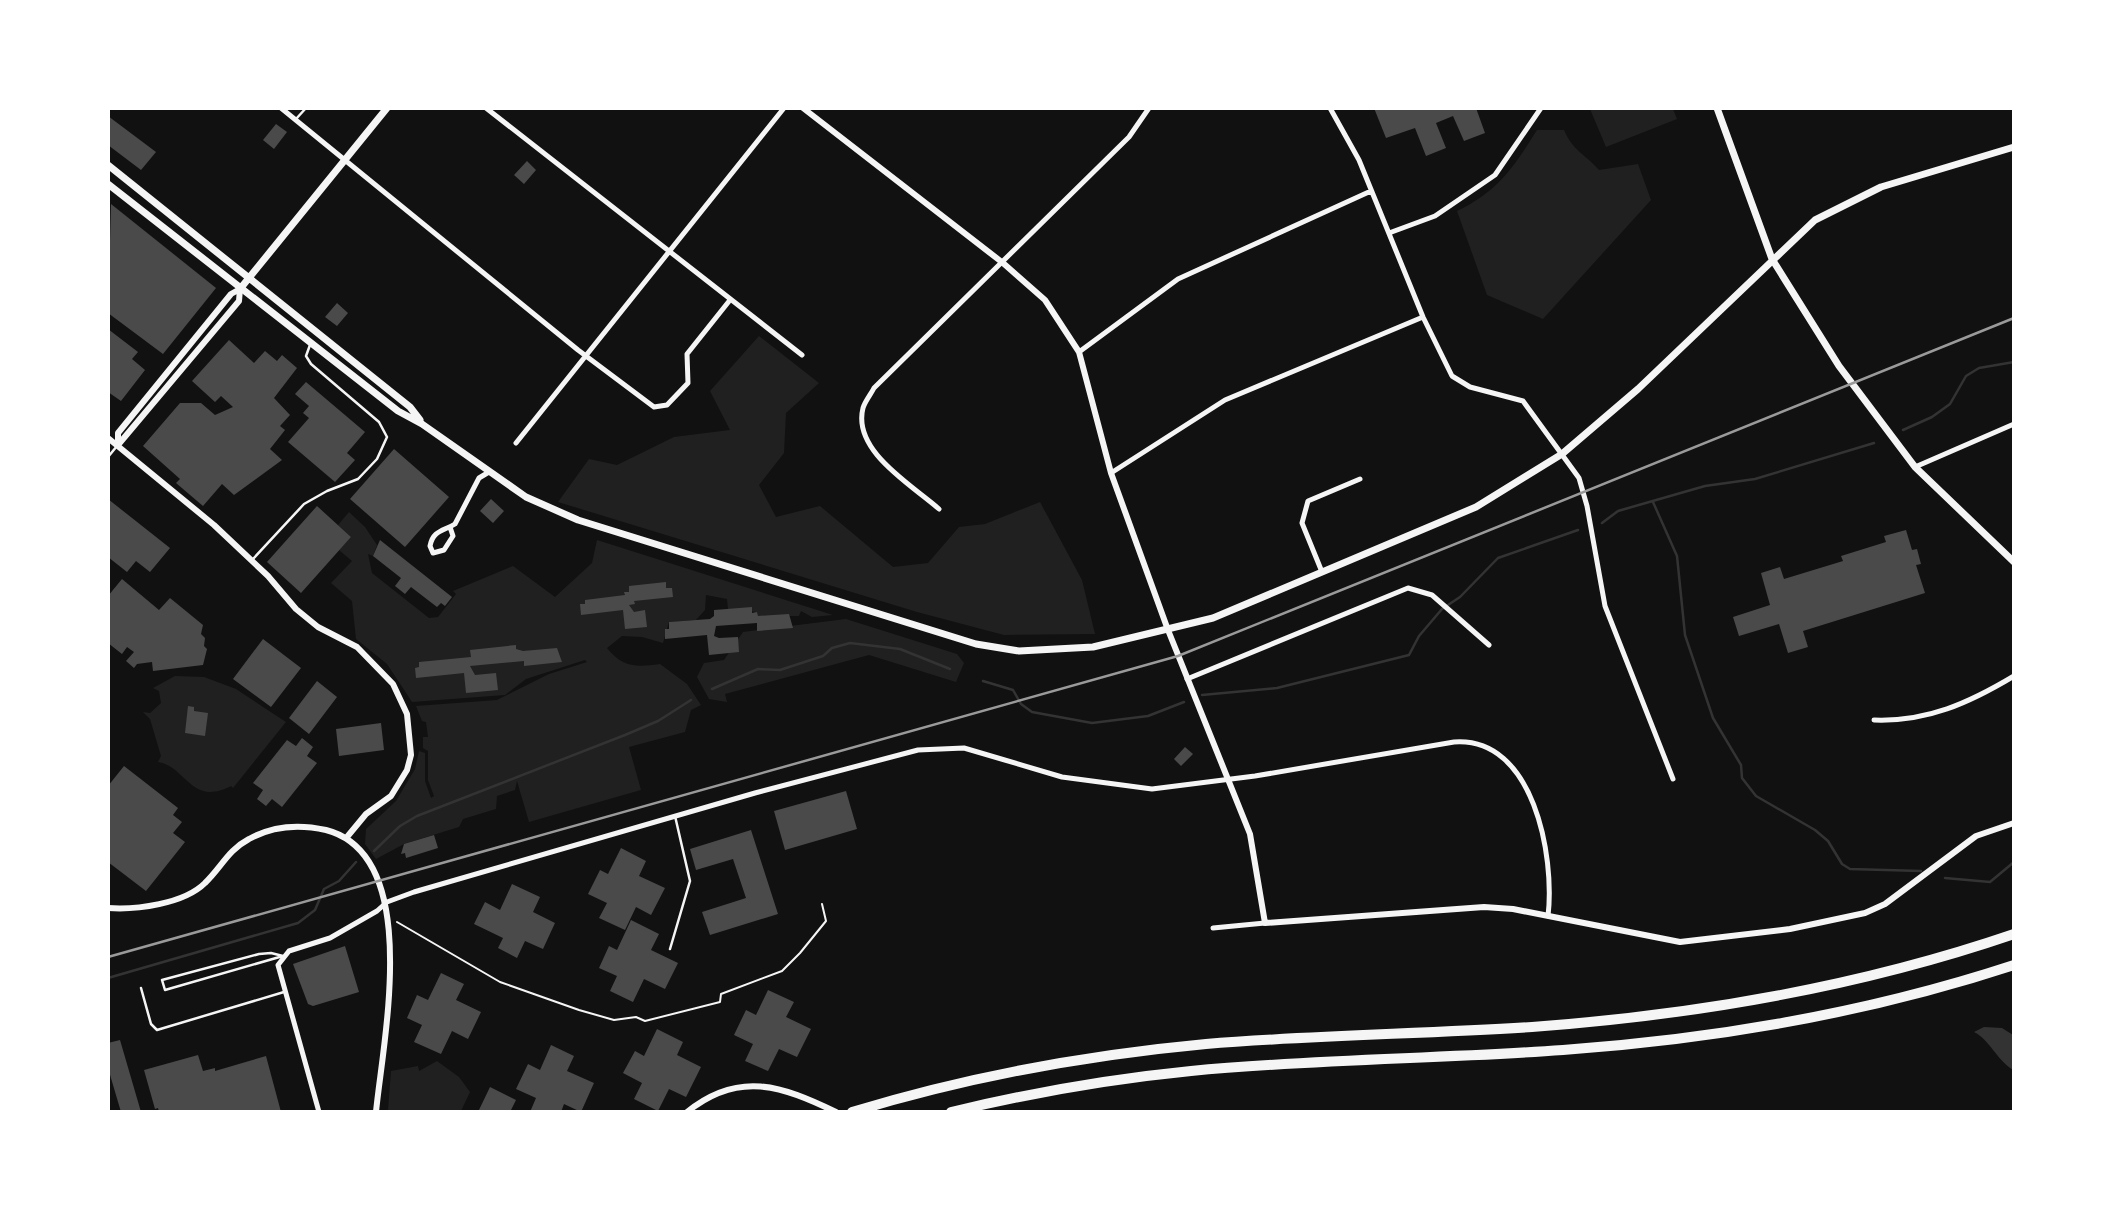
<svg xmlns="http://www.w3.org/2000/svg" width="2122" height="1220" viewBox="0 0 2122 1220" font-family="'Work Sans',sans-serif">
  <style>
    .green { fill: #202020 }
    .water { fill: #333 }
    .lines { fill: none; stroke-linecap: round; stroke-linejoin: round }
    .stream { stroke: #333; stroke-width: 2.5 }
    .building { fill: #4a4a4a }
    .path { stroke: #f5f5f5; stroke-width: 2 }
    .service { stroke: #f5f5f5; stroke-width: 2.5 }
    .minor { stroke: #f5f5f5; stroke-width: 5 }
    .tertiary { stroke: #f5f5f5; stroke-width: 6 }
    .secondary { stroke: #f5f5f5; stroke-width: 7 }
    .motorway { stroke: #f5f5f5; stroke-width: 10 }
    .rail { stroke: #9a9a9a; stroke-width: 2.5 }
  </style>
  <rect width="100%" height="100%" fill="#111"/>
  <path class="green" d="M1590 109H1673L1677 119 1606 147Z
    M1537 130H1564C1573 151 1584 153 1599 170L1638 164 1651 200 1543 319 1487 295 1457 211C1498 191 1513 168 1537 130Z
    M759 336 819 383 786 413 784 453 759 485 776 517 820 506 893 567 928 563 959 527 985 524 1040 502 1082 580 1095 634 1004 635 917 612 558 502 589 459 617 465 674 437 730 430 710 391Z
    M349 512 365 527 377 545 373 556 368 554 372 573 429 618 438 617 456 594 453 591 513 566 555 597 592 563 597 540 833 615 812 617 801 611 799 616H758L757 612 728 609 727 599 706 595 705 610 696 620 669 622 663 643 642 637 622 636 607 648C623 668 636 667 660 664L687 684 701 705 691 710 685 732 629 747 641 790 529 822 517 781 515 790 497 796 496 809 463 819 459 827 404 844 376 859 365 844 366 829 396 801 415 769 419 751 425 753V781L431 798 434 796 428 780V751L423 748V737H428L426 722 422 721 416 706 497 700 549 674 587 662 585 660 526 679 505 695 412 702 387 664 356 639 352 601 331 583 352 561 339 550 351 537 338 525Z
    M846 619 957 654 964 663 956 682 869 655 725 694 727 702 709 699 697 677 704 663 724 660 743 632Z
    M175 676 204 677 236 689 286 722 233 788 231 786C191 807 186 766 158 762L161 756 150 719 143 712 150 713 161 703 159 691 153 688Z
    M437 1061 459 1077 470 1092 461 1111H388L391 1071 418 1066 419 1071Z"/>
  <path class="water" d="M1984 1027 2002 1028 2013 1035V1070C1996 1059 1990 1040 1974 1032Z"/>
  <g class="lines">
    <path class="stream" d="M1903 430 1932 417 1950 404 1966 376 1979 368 2014 362
      M1653 502 1677 556 1685 635 1713 718 1741 765 1742 778 1756 796 1815 830 1828 841 1842 864 1850 869 1921 871
      M1602 523 1618 511 1705 486 1755 479 1874 443
      M983 681 1013 690 1021 704 1032 712 1092 723 1148 716 1184 702
      M712 689 758 669 780 670 823 656 832 648 850 643 900 649 950 669
      M1202 695 1277 688 1409 655 1419 636 1442 609 1460 597 1498 558 1578 530
      M374 851 400 826 417 816 625 735 658 721 691 700
      M1945 878 1990 882 2014 862
      M108 978 298 923 315 910 324 889 339 881 356 862"/>
  </g>
  <path class="building" d="M1374 108H1476L1485 133 1464 141 1453 116 1436 123 1446 148 1426 156 1415 128 1386 138Z
    M108 116 156 152 141 170 108 145Z
    M276 124 287 132 274 149 263 140Z
    M527 161 536 170 524 184 514 175Z
    M111 204 216 288 163 354 108 313Z
    M337 303 348 313 337 326 325 317Z
    M108 329 138 352 132 359 145 370 121 401 108 392Z
    M229 340 254 363 265 351 277 361 282 355 297 368 274 398 290 415 280 426 285 430 270 449 282 460 234 495 222 484 203 506 176 483 180 479 143 446 180 403H201L215 415 233 407 221 396 215 402 192 381Z
    M306 382 365 432 347 453 355 460 335 482 288 442 309 418 303 413 309 406 295 394Z
    M394 449 449 497 405 547 350 499Z
    M108 499 170 548 150 572 136 561 127 572 108 557Z
    M491 499 504 511 493 523 480 511Z
    M317 506 351 537 301 593 267 562Z
    M1906 530 1912 550 1917 549 1921 564 1916 565 1925 593 1803 631 1808 647 1788 653 1779 624 1739 636 1733 617 1770 605 1761 573 1780 567 1784 579 1843 561 1841 556 1886 542 1884 536Z
    M380 540 452 597 445 606 441 603 437 607 411 587 405 594 395 586 401 578 373 556Z
    M122 579 159 610 170 598 203 625 201 634 205 638 204 646 207 649 203 665 153 671 152 662 137 664 134 668 126 661 134 652 127 647 122 654 108 643V596Z
    M666 582V588H672L673 597 634 601 635 604 629 605 634 612 645 610 647 627 625 629 623 610 581 615 580 604H585V600L625 595 624 592H629V586Z
    M752 607V613L757 612 758 616 789 614 793 628 757 631V623L716 626 714 636 719 638 738 637 739 652 709 655 707 635 665 639V629H669V622L710 619 714 616V610Z
    M263 639 301 668 271 707 233 679Z
    M516 645V649L523 651 557 648 562 662 524 666V661L470 666 475 675 496 673 498 690 466 693 464 673 416 678 415 668 419 667V662L471 657 470 650Z
    M317 681 337 697 309 734 289 718Z
    M188 706 194 707V711L208 713 205 736 185 733Z
    M381 723 384 750 339 756 336 729Z
    M302 738 313 747 307 756 317 763 282 807 272 799 266 806 257 799 263 790 253 783 287 740 296 746Z
    M1185 747 1193 754 1181 766 1174 759Z
    M124 766 178 808 173 815 182 822 173 833 185 842 146 891 108 862V786Z
    M846 791 857 829 785 850 774 811Z
    M751 830 778 914 710 935 702 912 746 898 733 859 696 870 690 849Z
    M434 835 438 848 406 858 405 853 401 854 404 844Z
    M621 848 646 861 639 876 665 888 651 915 636 907 625 930 599 918 607 903 588 894 600 870 608 874Z
    M512 884 540 897 533 912 555 923 543 949 525 941 517 958 498 948 503 938 474 924 485 902 500 910Z
    M631 920 659 934 651 950 678 963 665 989 644 979 633 1002 610 991 617 976 599 968 609 946 617 950Z
    M345 946 359 992 313 1006 308 1004 293 964Z
    M441 973 464 984 456 1000 481 1012 468 1039 452 1031 441 1054 414 1042 422 1025 407 1018 417 995 428 1000Z
    M768 990 794 1002 786 1017 811 1029 797 1057 779 1049 768 1071 745 1061 753 1044 734 1035 746 1010 756 1015Z
    M657 1029 683 1042 677 1055 701 1067 686 1097 669 1089 658 1111 634 1099 642 1083 623 1073 635 1051 644 1056Z
    M120 1040 141 1112H121L108 1068V1043Z
    M551 1045 574 1056 567 1071 594 1083 581 1112 564 1104 561 1112H530L536 1098 516 1089 528 1064 540 1070Z
    M198 1055 203 1071 215 1068V1071L266 1056 281 1112H159L158 1108 155 1109 144 1070Z
    M490 1087 516 1100 510 1112H478Z"/>
  <g class="lines">
    <path class="path" d="M397 922 500 982 579 1010 614 1020 636 1017 645 1021 720 1002 721 994 782 971 800 953 826 921 822 904"/>
    <path class="service" d="M296 119 306 108
      M108 457 117 446
      M253 559 304 504 327 491 358 479 377 459 387 437 379 422 311 364 306 356 310 345
      M670 949 690 881 675 816
      M271 953 283 956 165 990 162 980 259 954Z
      M141 988 151 1024 157 1030 284 992"/>
    <path class="minor" d="M281 108 578 350 654 407 667 405 688 383 687 354 730 300
      M486 108 802 355
      M1330 108 1359 160 1423 317 1452 376 1470 387 1523 401 1579 478 1587 506 1605 606 1673 779
      M1389 233 1435 216 1495 175 1541 108
      M1079 352 1178 279 1371 191
      M516 443 784 108
      M1915 467 2014 424
      M1111 473 1225 400 1423 317
      M939 509C912 485 852 451 863 408 865 401 871 394 874 388L1129 137 1149 108
      M450 527 453 536 444 550 433 553 430 546C433 530 444 531 455 524L479 478 489 472
      M1322 572 1302 523 1308 501 1360 479
      M1187 679 1408 588 1432 595 1489 645
      M1874 720C1927 722 1969 703 2014 676
      M1213 928 1265 923
      M319 1112 278 965 289 951 330 938 377 911 387 902 414 892 755 793 918 750 964 748 1062 777 1152 789 1255 776 1454 742C1534 736 1555 857 1548 916"/>
    <path class="tertiary" d="M803 108 1003 263 1045 300 1079 352 1111 473 1168 630 1250 834 1265 923 1484 907 1513 909 1680 942 1790 929 1865 913 1885 904 1976 836 2014 823
      M108 438 214 525 268 576 296 609 318 627 357 647 393 684 407 714 411 755 407 770 391 796 366 814 347 837
      M118 445V433L231 294 240 289
      M118 445 239 301 240 289
      M108 908C136 910 184 904 205 883 221 868 228 850 249 839 274 825 299 824 326 830 423 855 383 1040 376 1112
      M687 1112C739 1070 782 1086 836 1112"/>
    <path class="secondary" d="M1717 108 1772 259 1839 366 1915 467 2014 562
      M108 165 410 407 420 420
      M108 184 398 411 422 424 526 497 578 520 976 644 1019 651 1093 647 1213 618 1476 507 1562 454 1638 389 1815 220 1881 187 2014 147
      M240 289 387 108"/>
    <path class="motorway" d="M852 1112C967 1077 1087 1055 1206 1044 1315 1035 1424 1034 1532 1027 1695 1015 1859 987 2014 934
      M951 1112C1030 1093 1110 1079 1191 1071 1315 1059 1439 1059 1563 1050 1716 1039 1868 1013 2014 965"/>
    <path class="rail" d="M108 957 1178 656 2014 318"/>
  </g>
  <rect width="2122" height="1220" fill="none" stroke="#ffffff" stroke-width="220"/>
</svg>
